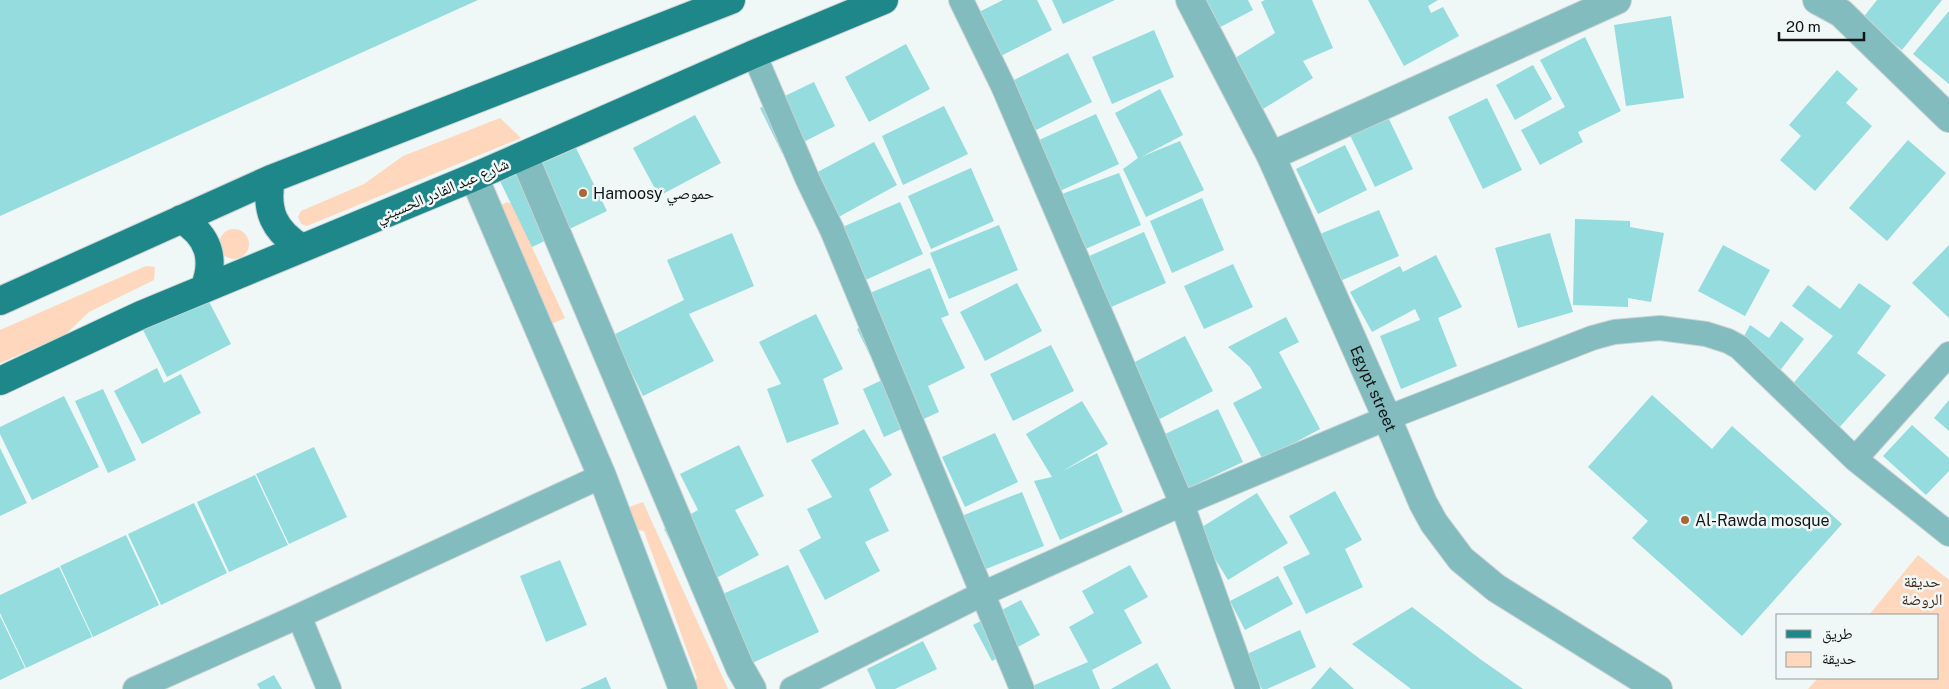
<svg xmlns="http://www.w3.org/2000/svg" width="1949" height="689" viewBox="0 0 1949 689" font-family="'Public Sans','Noto Naskh Arabic',sans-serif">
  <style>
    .green { fill: #ffd7bd }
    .building { fill: #94dcde }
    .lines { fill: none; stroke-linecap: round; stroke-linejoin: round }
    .minor-casing { stroke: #ccd3d3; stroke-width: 26 }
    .tertiary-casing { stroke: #ccd3d3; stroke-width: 30 }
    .primary-casing { stroke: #ccd3d3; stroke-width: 30 }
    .minor { stroke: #83bcbe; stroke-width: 24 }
    .tertiary { stroke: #83bcbe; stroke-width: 28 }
    .primary { stroke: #1d878a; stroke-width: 28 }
    .poi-dot { fill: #aa6735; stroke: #eff7f7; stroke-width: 2 }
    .labels { text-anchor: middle; stroke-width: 5; stroke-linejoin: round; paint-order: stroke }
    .street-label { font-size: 16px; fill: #121415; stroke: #eff7f7 }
    .poi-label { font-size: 16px; fill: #121415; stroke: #eff7f7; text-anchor: start }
    .park-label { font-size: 16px; fill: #48270e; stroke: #eff7f7 }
  </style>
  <rect width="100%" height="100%" fill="#eff7f7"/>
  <path class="green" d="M500 118 521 138 307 226 301 224 298 217 301 211 364 184 403 156Z
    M507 202 516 205 522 213 532 247 565 318 545 327 500 206Z
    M219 244a15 15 0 1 1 30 0a15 15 0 1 1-30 0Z
    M146 266 155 267 154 280 89 312 65 335 0 363V330Z
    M643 502 728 689H688L697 678 644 531 629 529 621 510Z
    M1918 555 1949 580V689H1808L1818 678H1938V615H1869Z"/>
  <path class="building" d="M0 0H478L0 216Z
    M1003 0H1037L1052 30 993 60 971 16Z
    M1052 0H1115L1063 24Z
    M1190 0H1248L1253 10 1207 34Z
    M1265 0H1312L1333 48 1303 61 1313 78 1263 109 1232 60 1275 33 1261 2Z
    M1368 0H1438L1428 6 1431 13 1443 7 1459 36 1404 66Z
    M1877 0H1942L1902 50 1862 19Z
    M1949 11V84L1913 54Z
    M1671 16 1684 98 1626 106 1614 25Z
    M1154 30 1174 77 1112 104 1092 57Z
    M1585 37 1621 111 1578 132 1583 142 1540 165 1521 130 1565 107 1540 60Z
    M906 44 930 89 869 122 845 77Z
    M1068 53 1092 102 1034 131 1010 82Z
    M1533 65 1552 99 1515 120 1496 85Z
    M1837 70 1858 89 1846 103 1872 126 1815 191 1780 160 1801 136 1789 125Z
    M814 82 835 126 782 153 760 108Z
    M1160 89 1183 135 1141 157 1180 141 1204 190 1146 217 1123 169 1138 158 1115 113Z
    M1487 98 1522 170 1483 189 1448 117Z
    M944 106 968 154 903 185 882 136Z
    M1386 113 1413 169 1375 187 1348 131Z
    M1096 114 1119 164 1060 191 1037 141Z
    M695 115 721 163 659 196 633 148Z
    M1908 140 1946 173 1887 241 1849 208Z
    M874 142 897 185 833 220 810 176Z
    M574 144 607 211 532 247 500 181Z
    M1345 145 1367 190 1318 214 1296 169Z
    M971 168 994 221 931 249 908 196Z
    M1119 173 1141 225 1083 250 1062 194Z
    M1202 198 1224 250 1172 273 1150 221Z
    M900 202 923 254 861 282 838 229Z
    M1379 210 1399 256 1340 281 1320 234Z
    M1575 219 1630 221V227L1664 233 1651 302 1628 298V307L1573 305Z
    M999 225 1018 270 949 299 930 253Z
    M1144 232 1166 283 1109 308 1087 257Z
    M732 233 754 286 689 314 714 361 643 396 613 335 684 300 667 260Z
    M1550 233 1573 312 1518 328 1495 248Z
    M1723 245 1770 270 1745 316 1698 291Z
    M1949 245V318L1912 283Z
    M1436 255 1462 307 1438 318 1457 366 1401 389 1380 336 1420 320 1415 309 1372 332 1350 292 1400 266 1403 272Z
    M1233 264 1253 307 1204 329 1184 286Z
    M930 268 949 315 941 318 965 368 928 386 939 412 884 437 863 389 882 380 857 329 880 317 870 293Z
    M1017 283 1042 331 985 361 960 312Z
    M1859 283 1891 306 1857 353 1886 375 1837 430 1791 386 1833 336 1792 306 1808 285 1840 309Z
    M206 296 231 344 167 377 142 328Z
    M816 314 843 369 823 379 839 424 787 443 767 389 781 384 759 342Z
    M1286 317 1299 342 1279 352 1320 429 1263 460 1233 403 1262 388 1250 367 1228 347Z
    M1781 321 1804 339 1779 372 1740 344 1750 325 1769 338Z
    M1185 336 1213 391 1158 420 1129 365Z
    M1051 345 1074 391 1013 421 990 374Z
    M157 368 164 383 181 374 201 413 142 444 114 391Z
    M103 389 136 460 108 473 75 401Z
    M1652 395 1712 449 1732 426 1842 524 1742 636 1632 538 1648 521 1588 467Z
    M64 396 99 467 32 500 0 434V427Z
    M1949 400V431L1934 418Z
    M1082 401 1108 444 1061 472 1097 453 1123 512 1060 540 1034 481 1052 477 1026 434Z
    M1218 409 1243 462 1186 489 1161 436Z
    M1912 425 1949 458V471L1926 495 1883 456Z
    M864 429 892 475 869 489 889 531 865 542 880 571 825 600 799 550 821 538 807 509 832 497 811 460Z
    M995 433 1018 482 965 507 942 457Z
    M739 445 764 496 735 510 759 555 696 589 664 529 698 510 680 474Z
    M314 447 347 517 289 544 256 474Z
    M0 448 27 503 0 516Z
    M255 475 288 545 229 572 197 502Z
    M1335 491 1362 540 1345 549 1363 587 1306 614 1283 567 1310 554 1289 516Z
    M1022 492 1044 546 981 571 959 517Z
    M1257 493 1288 543 1228 580 1197 530Z
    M194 503 227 573 161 605 128 534Z
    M126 535 159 605 93 637 60 566Z
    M560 560 587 625 546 642 520 576Z
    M788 565 819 632 748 665 716 597Z
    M1130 565 1148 597 1124 610 1142 643 1092 670 1100 689H1030V687L1088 662 1069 627 1094 613 1082 591Z
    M59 567 92 637 26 668 0 613V595Z
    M1278 576 1293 604 1245 630 1230 601Z
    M1021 600 1040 635 992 661 973 625Z
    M1412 607 1480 659 1523 689H1411L1352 644Z
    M0 616 25 668 0 680Z
    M1300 630 1316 667 1267 689H1262L1247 654Z
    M923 641 937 669 895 689H876L867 669Z
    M1157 663 1171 689H1111Z
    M1330 667 1354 689H1311Z
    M274 675 282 689H260L257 684Z
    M606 677 611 689H580Z"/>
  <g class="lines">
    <defs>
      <path id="minor" d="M961 0 1003 86 1182 504 1248 689
        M754 54 807 178 832 230 1022 689
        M1855 459 1949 354
        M299 616 329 689
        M135 689 299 616 602 476
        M792 689 982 594 1182 504 1387 418 1592 338 1614 332 1660 328 1706 334 1728 341 1739 347 1855 459 1949 534"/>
      <g id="tertiary">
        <path id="s1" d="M1190 0 1271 156 1387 418 1423 503 1434 523 1461 559 1496 588 1658 689"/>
        <path d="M1817 0 1841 13 1949 118"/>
        <path d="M524 156 740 668 752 689"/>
        <path d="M1271 156 1617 0"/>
        <path d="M474 177 602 476 683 689"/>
      </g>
      <path id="primary" d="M271 179C265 211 274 231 302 248
        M181 219C209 236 216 259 204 289
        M0 301 271 179 731 0
        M0 381 141 315 474 177 754 54 884 0"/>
    </defs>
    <use href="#minor" class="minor-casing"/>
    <use href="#tertiary" class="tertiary-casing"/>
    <use href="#primary" class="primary-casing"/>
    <use href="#minor" class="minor"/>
    <use href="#tertiary" class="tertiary"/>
    <use href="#primary" class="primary"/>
  </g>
  <g class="poi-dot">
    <circle cx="583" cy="193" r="5"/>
    <circle cx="1685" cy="520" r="5"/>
  </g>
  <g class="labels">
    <g class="street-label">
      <text transform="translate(442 190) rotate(-23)" y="6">شارع عبد القادر الحسيني</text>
      <text dy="6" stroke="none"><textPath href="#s1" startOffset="430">Egypt street</textPath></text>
    </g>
    <g class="poi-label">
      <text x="593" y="199">Hamoosy حموصي</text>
      <text x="1695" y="526">Al-Rawda mosque</text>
    </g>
    <g class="park-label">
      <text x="1922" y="587">حديقة<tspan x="1922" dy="18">الروضة</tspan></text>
    </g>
  </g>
  <rect x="1776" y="614" width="162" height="65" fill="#eff7f7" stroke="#979c9d"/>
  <rect x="1786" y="630" width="25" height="8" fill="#1d878a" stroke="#979c9d"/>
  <text x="1822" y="639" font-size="15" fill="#121415">طريق</text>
  <rect x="1786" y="652" width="25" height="15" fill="#ffd7bd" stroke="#979c9d"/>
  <text x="1822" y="664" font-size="15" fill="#121415">حديقة</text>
  <path d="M1779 32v8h85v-8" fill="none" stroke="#121415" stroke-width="2.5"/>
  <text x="1786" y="32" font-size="15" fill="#121415" stroke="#eff7f7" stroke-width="4" paint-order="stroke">20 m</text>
</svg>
